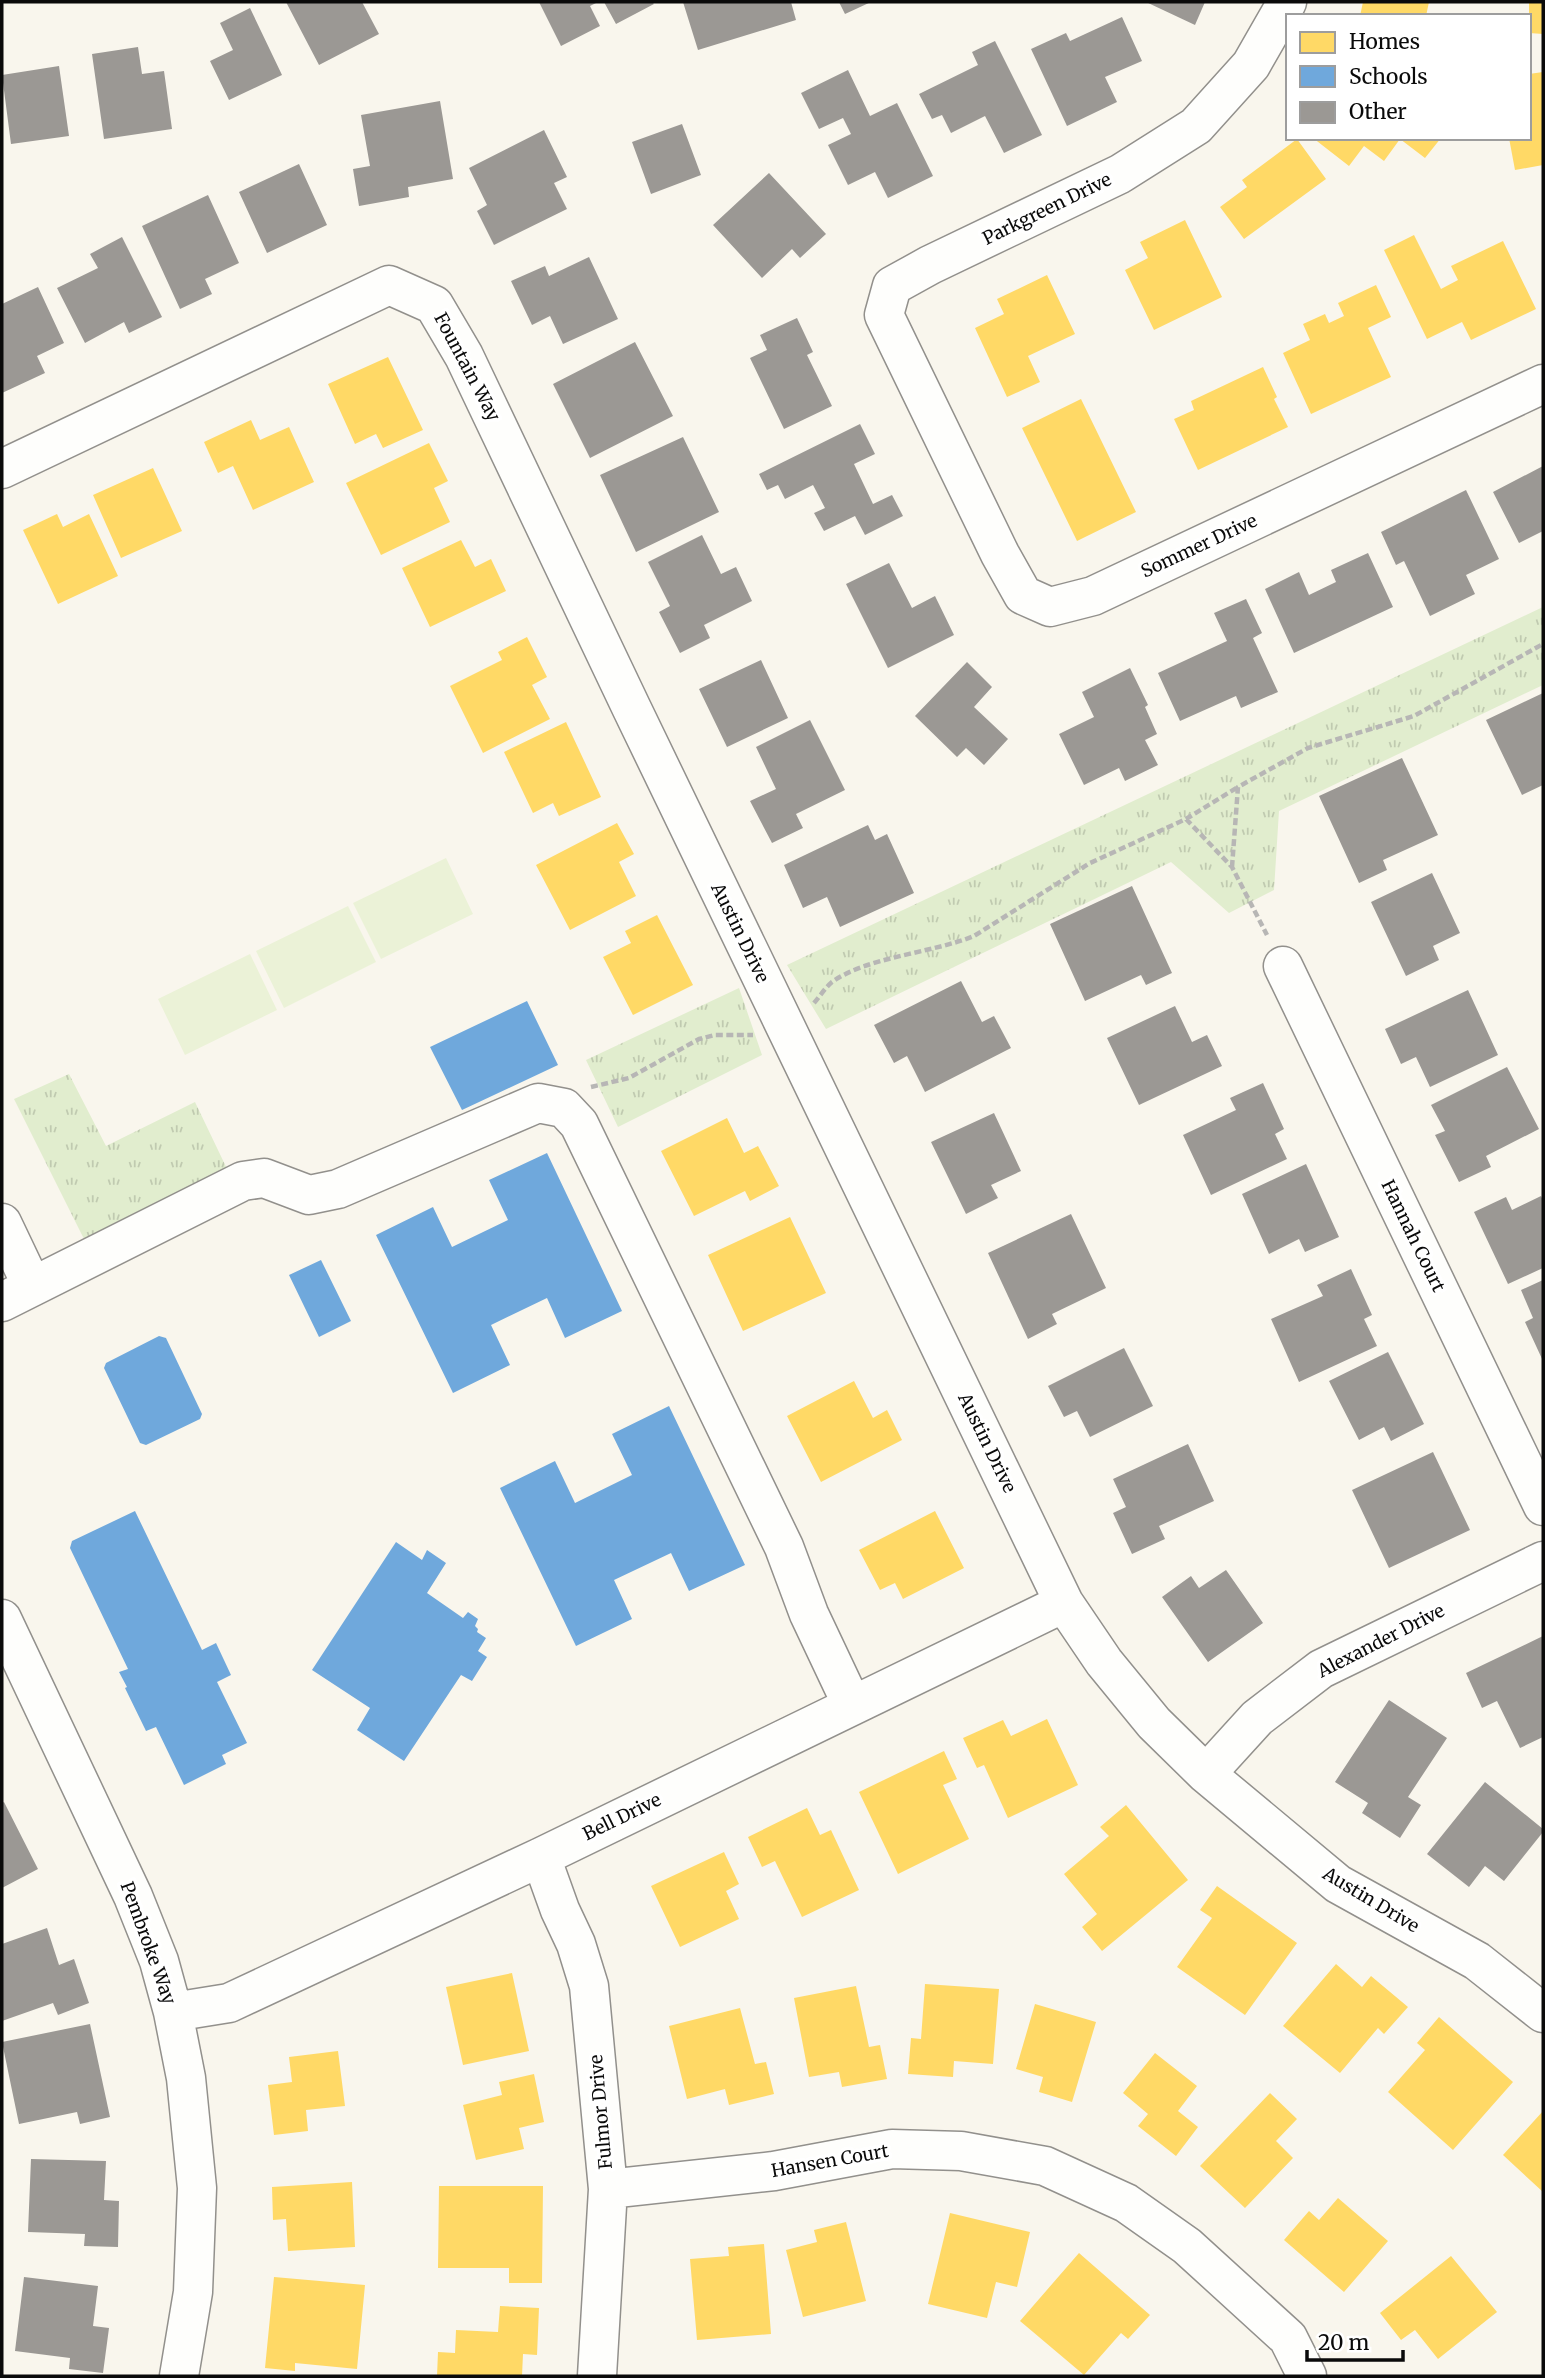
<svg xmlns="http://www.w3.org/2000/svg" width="1545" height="2378" viewBox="0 0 1545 2378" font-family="Merriweather,serif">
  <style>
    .park { fill: url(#park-tufts) }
    .pitch { fill: #ebf2d7 }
    .homes { fill: #ffd966 }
    .schools { fill: #6fa8dc }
    .building { fill: #9b9894 }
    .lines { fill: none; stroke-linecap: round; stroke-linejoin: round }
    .minor-casing { stroke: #92908c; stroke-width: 41 }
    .path { stroke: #b7b6b5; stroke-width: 4.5; stroke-dasharray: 7 3.5; stroke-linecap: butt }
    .minor { stroke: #fefefc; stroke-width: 38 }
    .labels { text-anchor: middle; stroke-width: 7; stroke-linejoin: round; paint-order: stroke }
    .street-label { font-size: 18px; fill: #0a0a0a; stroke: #fff }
  </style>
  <defs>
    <pattern id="park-tufts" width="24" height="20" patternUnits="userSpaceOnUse" patternTransform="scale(1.75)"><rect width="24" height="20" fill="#e1edce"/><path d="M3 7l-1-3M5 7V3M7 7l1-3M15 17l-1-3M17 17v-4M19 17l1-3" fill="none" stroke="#c0cab0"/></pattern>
  </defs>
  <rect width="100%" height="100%" fill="#f9f6ed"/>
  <path class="park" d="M1543 607V685L1279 811 1274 890 1229 913 1171 862 826 1029 787 965Z
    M739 988 762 1055 618 1127 586 1060Z
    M69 1074 106 1146 195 1102 229 1173 86 1243 14 1099Z"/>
  <path class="pitch" d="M446 858 473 914 381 959 353 903Z
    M348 906 376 962 284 1008 256 951Z
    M250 954 277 1010 185 1055 158 999Z"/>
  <path class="homes" d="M1363 2H1429L1426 16H1360Z
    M1529 2H1543V34L1529 33Z
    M1543 72V165L1515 170 1509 138H1529V74Z
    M1313 138H1441L1425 158 1400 139 1384 161 1364 146 1349 166Z
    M1297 139 1326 179 1244 239 1220 207 1247 187 1242 180Z
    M1185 220 1222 297 1154 330 1125 270 1148 258 1140 242Z
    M1414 235 1441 289 1458 280 1451 266 1503 241 1536 309 1471 340 1462 322 1427 339 1384 250Z
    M1047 275 1075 334 1028 356 1040 382 1007 397 975 328 1004 314 997 299Z
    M1376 285 1391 317 1368 328 1391 377 1311 414 1283 353 1310 340 1303 324 1325 314 1329 323 1344 316 1338 303Z
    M388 357 423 430 383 448 376 434 355 444 328 384Z
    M1263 367 1277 397 1274 399 1288 427 1198 470 1174 419 1194 410 1191 401Z
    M1081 399 1136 512 1077 541 1022 428Z
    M251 420 260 440 289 427 314 482 253 510 233 466 218 473 204 442Z
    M429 443 448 481 434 488 450 522 381 555 346 483Z
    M153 468 182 531 121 558 93 495Z
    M57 514 63 527 89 514 118 576 58 604 23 530Z
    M461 540 475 567 491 559 506 591 430 627 402 568Z
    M527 637 547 677 532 685 550 719 483 753 450 686 502 660 498 652Z
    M566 722 601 797 559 816 553 803 533 813 504 752Z
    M617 823 634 854 619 862 636 896 570 930 536 865Z
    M657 915 693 985 633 1015 603 957 631 943 625 931Z
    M727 1118 744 1153 758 1146 779 1186 750 1201 745 1191 694 1216 661 1151Z
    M790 1217 826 1293 743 1331 708 1255Z
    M854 1381 873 1418 887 1410 902 1440 821 1482 787 1416Z
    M935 1511 964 1568 903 1599 895 1583 880 1590 859 1550Z
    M1047 1719 1078 1785 1008 1818 984 1765 977 1768 963 1738 1003 1720 1011 1736Z
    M944 1751 957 1779 943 1785 969 1839 898 1874 859 1792Z
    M1126 1805 1188 1880 1102 1951 1082 1927 1097 1914 1064 1874 1109 1836 1100 1827Z
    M807 1808 820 1835 831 1830 859 1890 802 1917 775 1861 762 1867 748 1837Z
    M724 1852 739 1884 726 1891 739 1919 680 1947 651 1886Z
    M1217 1886 1297 1943 1245 2015 1177 1967 1212 1918 1200 1910Z
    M1336 1964 1362 1987 1371 1976 1408 2007 1384 2034 1378 2028 1340 2073 1283 2026Z
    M512 1973 529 2051 463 2065 446 1987Z
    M925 1984 999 1989 993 2064 954 2061 953 2077 908 2074 911 2038 921 2039Z
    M856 1986 869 2047 880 2045 887 2079 842 2087 839 2072 809 2077 794 1998Z
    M1035 2004 1096 2022 1072 2102 1039 2092 1043 2077 1016 2069Z
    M740 2008 755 2064 766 2062 774 2094 729 2105 725 2089 687 2099 669 2026Z
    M1439 2017 1513 2082 1453 2150 1388 2092 1425 2050 1417 2043Z
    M338 2051 345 2106 306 2110 308 2131 274 2135 268 2085 292 2082 289 2057Z
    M1155 2053 1197 2086 1178 2111 1198 2127 1176 2156 1138 2126 1148 2114 1123 2093Z
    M534 2074 544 2122 519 2128 524 2149 476 2160 463 2105 502 2095 499 2082Z
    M1270 2093 1297 2119 1276 2141 1293 2158 1245 2208 1200 2166Z
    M1543 2111V2192L1503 2155Z
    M352 2182 355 2247 288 2251 286 2219 273 2220 272 2187Z
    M439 2186H543L542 2283H509V2268H438Z
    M1338 2198 1388 2241 1344 2292 1284 2240 1309 2211 1319 2220Z
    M950 2213 1030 2232 1017 2287 996 2282 987 2318 928 2304Z
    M846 2222 866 2301 803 2317 786 2250 817 2242 814 2230Z
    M764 2244 771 2334 697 2340 690 2259 729 2256 728 2247Z
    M1079 2253 1150 2315 1128 2339 1121 2333 1084 2375 1020 2321Z
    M1451 2256 1497 2312 1438 2359 1415 2330 1401 2340 1380 2313Z
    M274 2277 365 2285 357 2369 295 2363V2371L265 2368Z
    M500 2306 539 2308 537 2355 523 2354 522 2376H437L438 2352 455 2353 456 2330 498 2332Z"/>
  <path class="schools" d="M527 1001 558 1065 462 1110 430 1047Z
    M547 1153 622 1311 565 1338 547 1298 491 1325 510 1365 453 1393 376 1235 433 1207 452 1247 508 1220 489 1180Z
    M321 1260 351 1321 319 1337 289 1275Z
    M159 1336 166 1338 202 1414 200 1419 146 1445 140 1443 104 1368 106 1363Z
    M669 1406 745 1565 689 1591 671 1553 614 1580 632 1619 576 1646 500 1488 555 1461 575 1503 632 1475 612 1434Z
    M135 1511 202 1650 216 1643 231 1675 217 1682 247 1743 222 1755 226 1764 184 1785 156 1727 146 1731 125 1688 127 1687 119 1672 128 1669 70 1548 72 1541Z
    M396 1542 422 1560 427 1550 446 1563 427 1593 463 1618 468 1612 478 1619 475 1626 478 1629 477 1632 486 1638 478 1651 487 1657 472 1681 461 1675 404 1761 357 1730 370 1708 312 1670Z"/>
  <path class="building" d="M286 2H362L379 34 319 65Z
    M539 2H598L590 6 600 26 561 46Z
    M604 2H652L654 4 616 24Z
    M683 2H791L796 20 698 50Z
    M839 2H871L845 14Z
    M1146 2H1205L1195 25Z
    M250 8 282 75 229 100 210 61 233 50 220 23Z
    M1122 17 1142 61 1105 77 1117 102 1067 126 1031 49 1066 33 1070 41Z
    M995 41 1042 135 1004 153 985 116 951 133 942 115 932 119 919 94 978 65 972 52Z
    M138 47 142 74 164 71 172 129 104 139 92 54Z
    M59 66 69 136 11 144 2 75Z
    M848 70 870 116 897 103 933 176 888 198 875 172 848 185 828 145 851 134 843 118 819 129 801 93Z
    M440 101 453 179 408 187 409 197 359 206 353 169 370 166 361 115Z
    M682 124 701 175 651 194 632 142Z
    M544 130 567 177 554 183 567 209 494 245 477 211 487 205 469 168Z
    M299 164 327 225 267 253 239 192Z
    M769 173 826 234 800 258 792 249 762 278 713 225Z
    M208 195 239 263 205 279 212 294 180 309 142 226Z
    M122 237 162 317 129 333 124 322 85 343 57 288 98 268 90 254Z
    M589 257 618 319 563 344 550 316 532 325 511 281 545 266 549 276Z
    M38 287 64 343 37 356 45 373 2 393V304Z
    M797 318 813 352 807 355 832 406 784 429 750 358 767 350 760 335Z
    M635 342 673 416 590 458 553 384Z
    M860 424 875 454 854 464 873 504 892 495 903 516 865 535 855 516 824 531 814 513 825 508 813 485 785 499 778 485 767 490 759 474Z
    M683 437 719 512 636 552 600 475Z
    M1543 466V531L1519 543 1493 492Z
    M1466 490 1499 559 1466 575 1475 594 1430 616 1404 561 1396 565 1381 532Z
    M702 535 721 574 736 567 752 601 704 625 710 638 680 653 659 612 670 606 648 562Z
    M1368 553 1393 607 1294 653 1265 589 1299 572 1309 595 1336 582 1331 570Z
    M889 563 912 608 935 596 954 635 888 668 846 584Z
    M1246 599 1262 633 1253 638 1278 692 1241 708 1236 696 1180 721 1158 673 1227 641 1214 613Z
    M761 660 788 718 727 747 699 689Z
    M967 662 992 687 974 707 1008 739 984 765 966 748 957 757 915 716Z
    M1130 668 1148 705 1145 707 1157 734 1145 740 1158 765 1125 781 1119 768 1084 785 1059 734 1094 717 1082 692Z
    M1543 693V785L1522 795 1486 720Z
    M810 720 845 790 796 814 803 828 772 843 750 801 776 789 756 747Z
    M1402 758 1438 835 1383 860 1387 870 1359 883 1319 796Z
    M868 825 875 840 887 834 914 893 840 927 827 897 803 908 784 865Z
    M1432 873 1460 933 1433 946 1439 960 1406 976 1371 902Z
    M1132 886 1172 973 1146 985 1141 975 1085 1001 1050 924Z
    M961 981 982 1022 994 1016 1011 1048 925 1092 907 1056 894 1063 874 1025Z
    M1468 990 1498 1055 1430 1087 1416 1057 1401 1064 1385 1029Z
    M1175 1006 1192 1042 1207 1035 1222 1066 1139 1105 1107 1038Z
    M1507 1067 1539 1129 1486 1156 1491 1167 1459 1182 1435 1135 1445 1131 1431 1105Z
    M1263 1083 1284 1129 1275 1134 1287 1159 1211 1195 1183 1135 1236 1110 1230 1098Z
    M994 1113 1021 1171 991 1185 998 1198 966 1214 931 1142Z
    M1306 1164 1339 1237 1305 1252 1299 1239 1269 1254 1242 1194Z
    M1541 1196 1543 1200V1268L1508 1284 1474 1212 1506 1197 1512 1210Z
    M1071 1214 1106 1288 1052 1314 1057 1324 1028 1339 988 1253Z
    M1351 1269 1372 1315 1364 1319 1377 1346 1299 1382 1271 1319 1323 1296 1317 1285Z
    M1543 1280V1361L1525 1322 1533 1318 1521 1290Z
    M1124 1348 1153 1406 1090 1437 1077 1411 1064 1417 1048 1386Z
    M1388 1352 1424 1424 1391 1441 1384 1427 1359 1440 1329 1381Z
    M1188 1444 1214 1501 1159 1526 1165 1539 1132 1554 1113 1513 1126 1507 1113 1479Z
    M1433 1452 1470 1530 1389 1568 1352 1490Z
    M1226 1570 1263 1623 1208 1662 1162 1597 1191 1576 1199 1588Z
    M1543 1636V1737L1520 1748 1497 1701 1482 1708 1466 1673Z
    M1389 1700 1447 1738 1408 1797 1421 1805 1400 1838 1362 1813 1368 1803 1335 1782Z
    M1485 1782 1543 1829V1832L1504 1881 1485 1866 1469 1887 1427 1854Z
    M4 1802 38 1869 2 1888V1803Z
    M47 1928 59 1965 74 1959 89 2003 58 2015 53 2003 2 2021V1944Z
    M90 2024 110 2117 80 2124 77 2112 19 2124 2 2042Z
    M31 2159 106 2161 104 2200 119 2201 118 2247 84 2246 85 2234 28 2232Z
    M24 2277 98 2286 93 2326 109 2328 103 2373 69 2369 70 2358 15 2351Z"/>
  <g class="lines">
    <defs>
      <path id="minor" d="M1287 2 1251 65 1196 126 1120 174 930 265 892 286 884 315 1000 554 1023 595 1050 607 1093 596 1543 384
        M2 469 389 285 434 305 464 356 632 709 1064 1603 1104 1662 1154 1723 1206 1774 1338 1884 1477 1961 1543 2013
        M1283 966 1543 1506
        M2 1223 32 1286
        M2 1302 243 1181 264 1178 309 1195 338 1189 538 1103 564 1108 579 1124 784 1547 809 1614 852 1705
        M2 1619 133 1896 159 1961 173 2012 186 2078 197 2188 193 2292 179 2376
        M1206 1774 1257 1718 1321 1669 1543 1561
        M541 1857 560 1910 576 1944 589 1986 608 2189 597 2376
        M173 2012 229 2003 541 1857 1064 1603
        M608 2189 774 2171 892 2149 961 2151 1045 2166 1126 2203 1187 2246 1288 2338 1307 2376"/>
    </defs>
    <use href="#minor" class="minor-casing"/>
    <path class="path" d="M1186 819 1232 867 1267 935
      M1232 867 1238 787 1308 748 1414 716 1543 644
      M814 1003C820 996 825 988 832 982 867 957 932 953 974 936L1090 863 1186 819 1238 787
      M591 1087 629 1078 699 1039 715 1035H753"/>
    <use href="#minor" class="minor"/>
  </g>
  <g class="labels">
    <g class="street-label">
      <text transform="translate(1047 209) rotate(-26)" y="6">Parkgreen Drive</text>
      <text transform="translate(467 367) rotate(62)" y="6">Fountain Way</text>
      <text transform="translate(1199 546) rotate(-25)" y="6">Sommer Drive</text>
      <text transform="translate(740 933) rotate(64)" y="6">Austin Drive</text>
      <text transform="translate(1413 1236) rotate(64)" y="6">Hannah Court</text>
      <text transform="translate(987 1443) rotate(64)" y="6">Austin Drive</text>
      <text transform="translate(1381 1641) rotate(-27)" y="6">Alexander Drive</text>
      <text transform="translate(622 1817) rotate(-26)" y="6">Bell Drive</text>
      <text transform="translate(1371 1900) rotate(31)" y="6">Austin Drive</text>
      <text transform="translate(148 1943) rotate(70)" y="6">Pembroke Way</text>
      <text transform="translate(601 2112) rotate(-95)" y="6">Fulmor Drive</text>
      <text transform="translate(830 2161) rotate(-10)" y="6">Hansen Court</text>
    </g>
  </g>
  <rect width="1545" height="2378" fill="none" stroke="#0a0a0a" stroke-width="7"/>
  <rect x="1286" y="14" width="245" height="126" fill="#ffffff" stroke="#9d9d9d" stroke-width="2"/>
  <rect x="1300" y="32" width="35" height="21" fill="#ffd966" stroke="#9d9d9d" stroke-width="2"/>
  <text x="1349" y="49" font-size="21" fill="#0a0a0a">Homes</text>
  <rect x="1300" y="66" width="35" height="21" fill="#6fa8dc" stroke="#9d9d9d" stroke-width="2"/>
  <text x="1349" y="84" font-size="21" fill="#0a0a0a">Schools</text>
  <rect x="1300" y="102" width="35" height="21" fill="#9b9894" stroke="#9d9d9d" stroke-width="2"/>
  <text x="1349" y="119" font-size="21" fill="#0a0a0a">Other</text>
  <path d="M1307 2350v10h96v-10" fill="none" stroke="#0a0a0a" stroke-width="3.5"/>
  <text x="1318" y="2350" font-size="21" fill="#0a0a0a" stroke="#ffffff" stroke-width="5" paint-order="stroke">20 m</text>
</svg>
